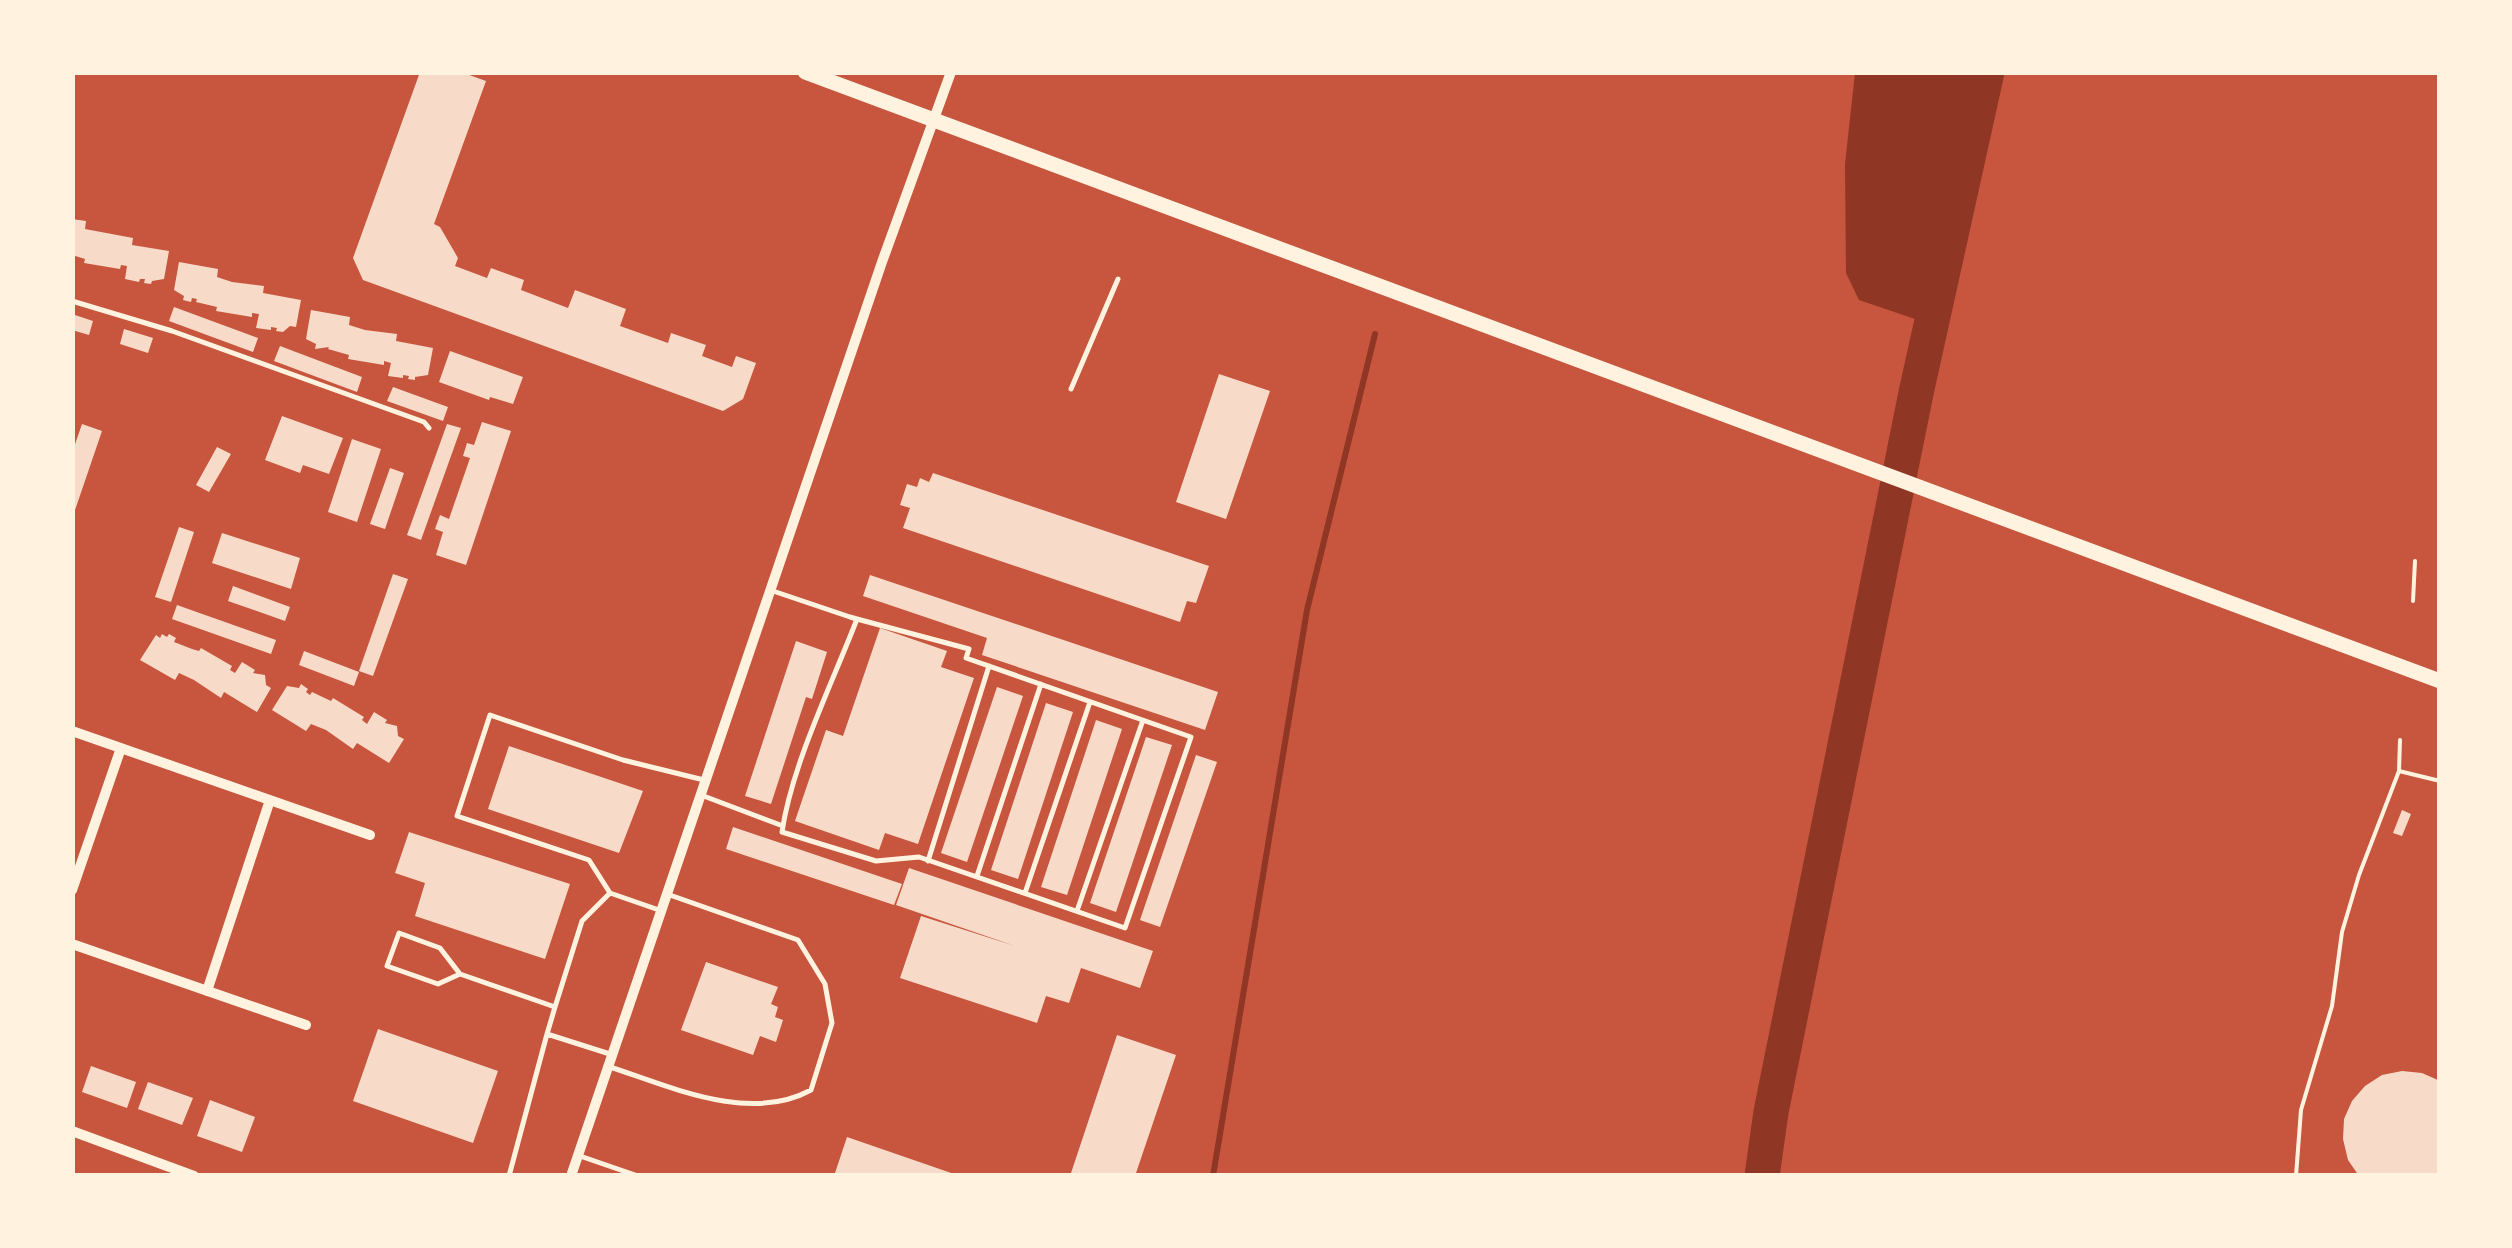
<svg xmlns="http://www.w3.org/2000/svg" width="2512" height="1248" viewBox="0 0 2512 1248" font-family="Montserrat,sans-serif">
  <style>
    .water { fill: #8f3625 }
    .lines { fill: none; stroke-linecap: round; stroke-linejoin: round }
    .stream { stroke: #8f3625; stroke-width: 6 }
    .river { stroke: #8f3625; stroke-width: 35 }
    .building { fill: #f7dbc8 }
    .path { stroke: #fff3e0; stroke-width: 4 }
    .service { stroke: #fff3e0; stroke-width: 5 }
    .minor { stroke: #fff3e0; stroke-width: 10 }
    .primary { stroke: #fff3e0; stroke-width: 15 }
  </style>
  <rect width="100%" height="100%" fill="#c8553d"/>
  <path class="water" d="M1855 73H1972L1978 134 1932 303 1918 320 1859 300 1846 273 1845 164Z"/>
  <g class="lines">
    <path class="stream" d="M1213 1176 1307 610 1375 334"/>
    <path class="river" d="M1762 1176 1771 1112 1916 393 1987 72"/>
  </g>
  <path class="building" d="M420 72H461L486 81 434 224 440 227 458 258 455 266 487 278 491 268 524 280 521 290 568 308 575 290 626 309 620 326 668 343 671 333 706 345 702 356 732 367 736 356 756 363 743 399 723 411 363 280 353 258Z
    M72 219 86 221 85 229 133 238 132 245 169 251 164 279 152 281 151 284 144 283 145 279H140L139 282 125 279 127 266 121 265 120 269 84 263 85 259 72 255Z
    M179 262 218 269 217 277 232 282 264 286 263 293 301 300 296 327 290 326 283 332 276 331 277 328 271 327V330L256 328 259 314 252 313V317L216 311 217 307 196 302 197 299 192 298 191 302 183 300 184 296 174 290Z
    M174 307 258 338 253 352 169 321Z
    M311 310 350 317 349 325 365 330 397 334 396 341 433 348 428 375 415 377V380L408 379 409 376 403 375V378L388 376 391 363 384 361V365L348 359 349 355 328 349 329 347 315 349 316 344 306 339Z
    M72 314 93 321 89 335 72 330Z
    M124 329 153 338 148 353 120 344Z
    M280 346 362 377 357 392 274 361Z
    M450 351 523 377 513 404 490 397 489 400 439 382Z
    M1219 374 1270 391 1226 519 1176 502Z
    M393 387 448 407 443 421 387 401Z
    M282 416 343 438 329 474 303 465 300 473 265 460Z
    M482 422 511 431 466 565 436 555 443 532 435 529 440 515 449 519 470 458 463 456 467 443 474 445Z
    M82 424 102 431 73 516 72 453Z
    M447 424 461 428 421 540 407 535Z
    M352 439 381 449 357 522 328 512Z
    M217 447 231 454 209 492 196 485Z
    M390 468 404 473 385 529 370 524Z
    M933 473 1209 566 1196 603 1187 601 1180 622 903 528 910 508 900 505 907 484 917 487 920 478 929 482Z
    M179 527 194 532 171 602 155 597Z
    M222 533 300 558 291 589 212 563Z
    M393 574 408 579 373 676 359 671Z
    M870 575 1218 692 1205 730 982 655 987 638 863 596Z
    M233 586 290 607 285 621 228 601Z
    M177 605 276 640 271 654 172 619Z
    M880 628 947 651 941 667 974 678 918 844 885 833 879 850 795 821 826 730 843 736Z
    M162 634 167 637 169 634 176 638 174 642 192 649 199 651 201 648 232 666 230 670 235 673 242 662 255 670 253 673 265 675 266 685 271 688 257 712 224 692 221 698 194 680 179 673 175 680 140 660 156 635 160 638Z
    M796 641 827 652 812 699 806 697 771 804 745 796Z
    M304 651 359 672 354 686 299 665Z
    M301 684 308 689 306 692 310 695 312 692 331 701 333 698 364 717 362 720 367 724 374 712 387 720 385 723 397 726 398 736 404 739 389 763 357 743 353 749 326 730 311 724 306 731 272 710 287 686 299 688Z
    M997 687 1023 696 967 862 941 853Z
    M1046 703 1073 712 1018 879 991 870Z
    M1096 720 1122 729 1067 895 1041 887Z
    M1146 737 1172 745 1116 912 1090 903Z
    M509 746 643 791 619 853 488 809Z
    M1196 755 1217 762 1160 927 1140 920Z
    M2402 810 2411 814 2402 836 2393 833Z
    M733 827 902 884 894 905 726 849Z
    M409 832 570 884 545 959 415 916 425 883 395 873Z
    M909 868 1153 951 1140 988 1081 968 1069 1003 1046 996 1037 1023 900 978 921 916 1015 946 896 905Z
    M706 962 778 987 771 1004 778 1007 775 1017 783 1020 776 1042 760 1036 753 1055 681 1030Z
    M378 1029 498 1071 473 1143 353 1101Z
    M1117 1035 1176 1055 1135 1176H1070Z
    M91 1066 136 1082 127 1108 82 1092Z
    M2402 1071 2422 1073 2440 1081V1176H2359L2348 1160 2343 1139 2344 1119 2352 1101 2365 1086 2382 1075Z
    M148 1082 193 1098 182 1125 138 1109Z
    M210 1100 255 1117 242 1152 197 1136Z
    M847 1137 957 1175V1176H834Z"/>
  <g class="lines">
    <path class="path" d="M2413 601 2415 561
      M2399 771 2440 781
      M2296 1176 2301 1110 2332 1006 2342 932 2359 875 2399 771 2400 740"/>
    <path class="service" d="M72 301 172 331 424 422 429 428
      M1071 389 1118 279
      M773 591 850 617 857 619 969 649 966 658 1191 737 1125 928 919 857 876 861 782 832C792 764 832 684 857 619
      M701 795 783 826
      M928 861 989 666
      M977 876 1041 684
      M1025 893 1090 702
      M659 910 610 893 589 860 457 816 490 715 623 760 704 780
      M1077 911 1143 720
      M460 974 438 984 387 966 399 933 440 948 460 974 555 1007 582 921 610 893
      M555 1007 547 1034 613 1055
      M607 1066C669 1086 749 1124 811 1090L832 1023 825 984 798 940 667 894
      M580 1156 638 1176
      M509 1176 547 1034"/>
    <path class="minor" d="M72 731 370 835
      M72 890 121 748
      M72 944 306 1025
      M207 991 270 800
      M72 1131 194 1176
      M571 1176 882 262 951 72"/>
    <path class="primary" d="M805 72 2440 681"/>
  </g>
  <rect width="2512" height="1248" fill="none" stroke="#fff3e0" stroke-width="150"/>
</svg>
